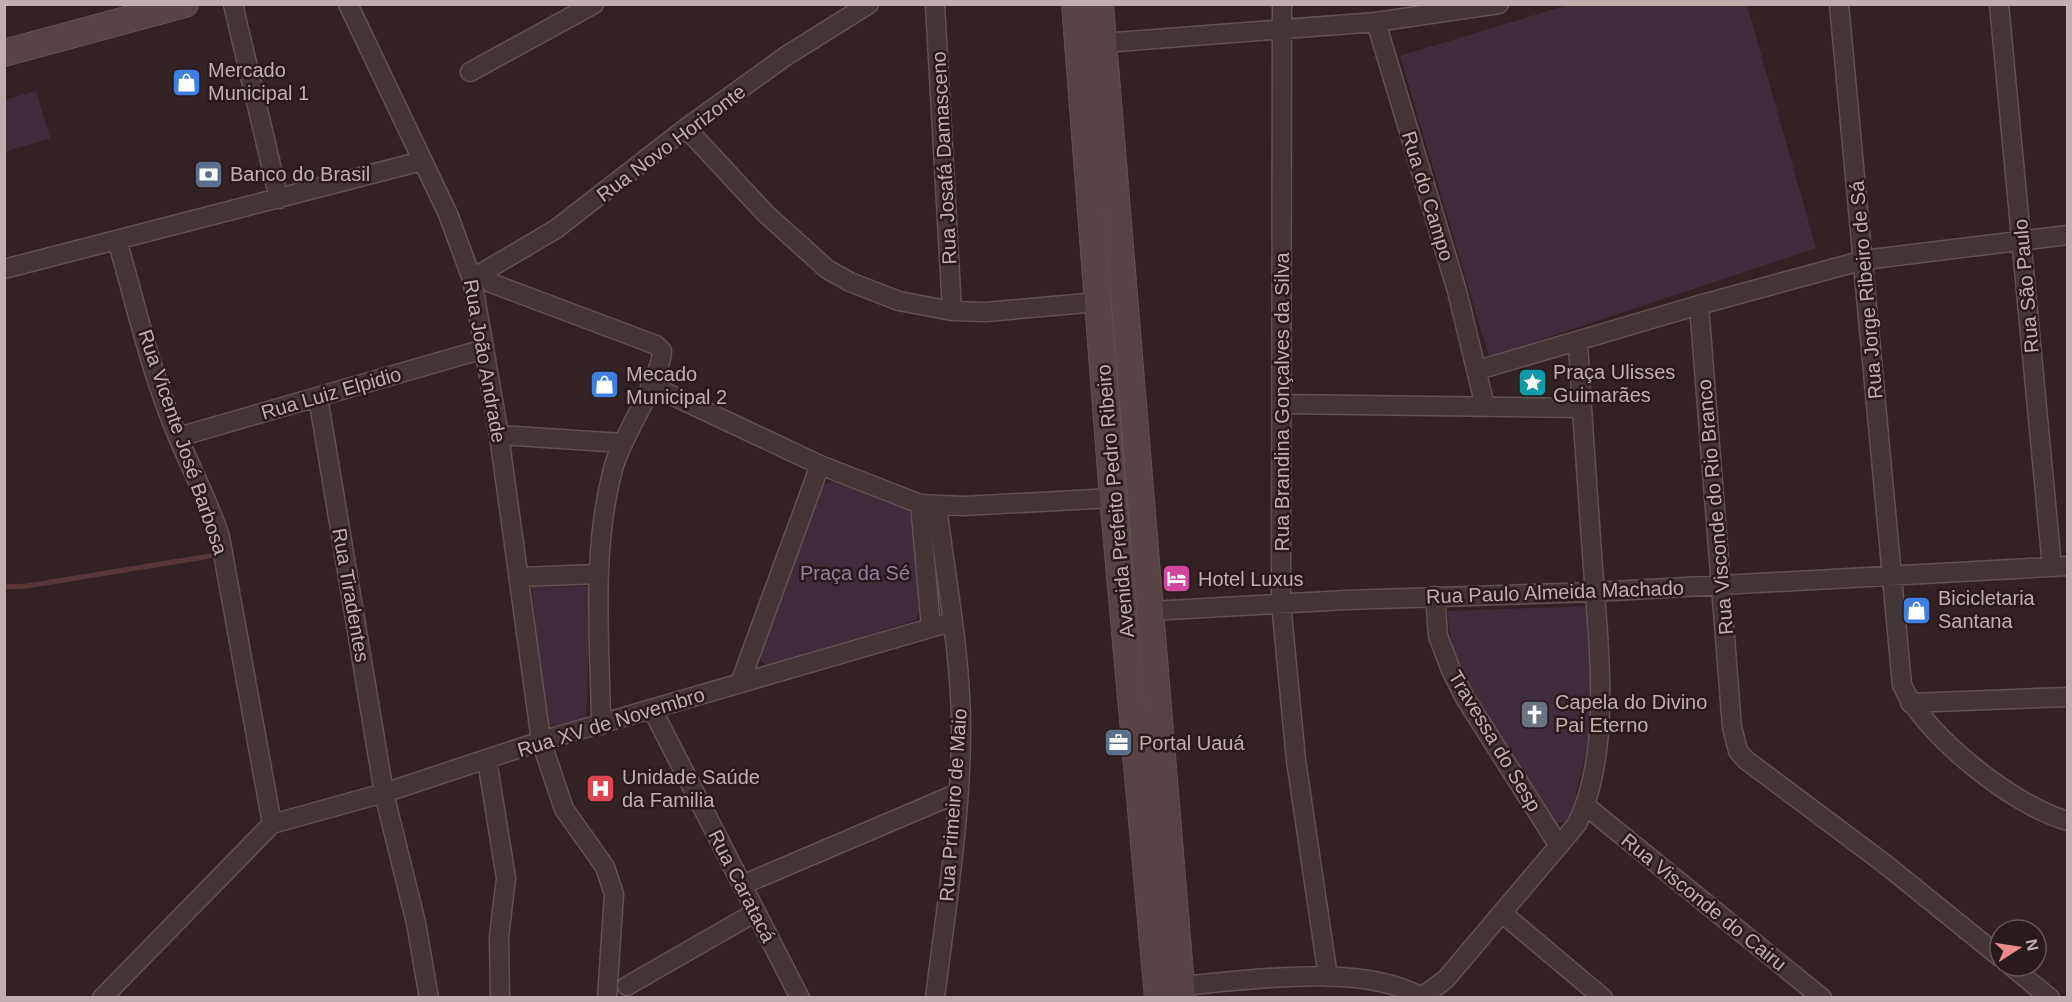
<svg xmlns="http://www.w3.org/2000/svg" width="2072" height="1002" viewBox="0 0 2072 1002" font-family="Arial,sans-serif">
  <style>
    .green { fill: #3f2d3b }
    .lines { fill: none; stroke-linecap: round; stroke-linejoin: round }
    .stream { stroke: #593739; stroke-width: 5 }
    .street-casing { stroke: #625253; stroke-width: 21 }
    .secondary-casing { stroke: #625253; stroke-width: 28 }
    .street { stroke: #443536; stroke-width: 18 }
    .secondary { stroke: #574344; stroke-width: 26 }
    .labels { text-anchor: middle; stroke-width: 5; stroke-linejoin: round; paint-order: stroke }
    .poi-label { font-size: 20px; fill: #c1afaf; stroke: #291a1b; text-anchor: start }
    .street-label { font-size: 20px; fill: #c1afaf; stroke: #291a1b }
    .park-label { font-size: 20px; fill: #9280a0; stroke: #291a1b }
  </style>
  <rect width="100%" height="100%" fill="#332223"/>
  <path class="green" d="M1571 4 1747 5 1816 248 1489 357 1400 56Z
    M36 91 50 138 5 152V100Z
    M832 481 911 512 922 604 916 620 767 666 761 661 760 655 817 488Z
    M591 586 586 721 546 727 532 587Z
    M1587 606 1592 691 1589 738 1570 820 1554 824 1454 659 1447 611Z"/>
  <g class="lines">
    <path class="stream" d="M4 587 27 586 210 556"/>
    <defs>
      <path id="street" d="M233 4 279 199
        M348 4 448 214 472 279 499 435 541 741 564 809 605 867 614 894 607 998
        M935 4 952 311
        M1282 4 1281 603 1296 760 1328 977
        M1839 4 1902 685C1924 735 2015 807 2068 821
        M1999 4 2052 567
        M1376 22 1457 291 1485 406
        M1103 43 1376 22 1499 4
        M470 72 594 4
        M686 128 766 214 827 269 850 282 899 301 952 311 986 312 1098 302
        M117 240C136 305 151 374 178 437 192 471 209 502 220 537L272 824
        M4 269 422 161
        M484 272 491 283 656 345 662 351C660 384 622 434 613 469 591 552 600 640 601 725
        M473 278 556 229 686 128 786 56 869 4
        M1478 370 1699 305
        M650 385 820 465 920 504 964 506 1113 498
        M318 397 384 793 416 923 429 998
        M1282 404 1582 408
        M499 435 622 443
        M178 437 484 349
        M920 504 931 627
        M519 577 598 574
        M1435 596 1438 636 1451 670 1465 698 1559 846
        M1151 611 1346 600 1594 592 2068 566
        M740 683 820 465
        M1910 703 2068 697
        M652 709 800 998
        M487 760 506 878 499 937 500 998
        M1586 806 1822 998
        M742 885 958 793
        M1502 913 1603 998
        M2000 957 1885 864 1746 760 1738 751 1732 727 1699 305 1864 260 2068 235
        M2011 966 2050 998
        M627 986 756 912
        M1181 986C1249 980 1364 962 1423 998
        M1422 997 1446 979 1577 824C1614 747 1597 636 1592 553 1587 483 1582 413 1578 343
        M102 998 272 824 384 793 541 741 951 622
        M935 998C946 909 961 818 961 729 961 654 946 580 937 506"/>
      <path id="secondary" d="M1075 4 1113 498 1158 998
        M1100 4 1182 998
        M4 53 185 4"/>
    </defs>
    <use href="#street" class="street-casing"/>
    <use href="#secondary" class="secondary-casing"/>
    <use href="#street" class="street"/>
    <use href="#secondary" class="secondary"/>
  </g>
  <defs>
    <symbol id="shop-square" viewBox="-11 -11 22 22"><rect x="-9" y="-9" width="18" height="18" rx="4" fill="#3f7fe0" stroke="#291a1b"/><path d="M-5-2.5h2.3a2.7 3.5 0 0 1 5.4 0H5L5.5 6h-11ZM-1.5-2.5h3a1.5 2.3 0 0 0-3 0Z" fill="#fff"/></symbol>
    <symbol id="bank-square" viewBox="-11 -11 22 22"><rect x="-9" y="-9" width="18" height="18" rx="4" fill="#5c6f8a" stroke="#291a1b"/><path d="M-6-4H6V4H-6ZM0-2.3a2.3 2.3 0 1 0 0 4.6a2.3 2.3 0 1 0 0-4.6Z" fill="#fff"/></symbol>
    <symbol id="sight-square" viewBox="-11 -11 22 22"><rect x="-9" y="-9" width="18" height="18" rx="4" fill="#0f9aa8" stroke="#291a1b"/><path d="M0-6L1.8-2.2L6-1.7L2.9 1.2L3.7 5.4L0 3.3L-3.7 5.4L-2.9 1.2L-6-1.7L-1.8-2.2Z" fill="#fff"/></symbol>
    <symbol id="hotel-square" viewBox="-11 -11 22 22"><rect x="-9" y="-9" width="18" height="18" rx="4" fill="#d1479c" stroke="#291a1b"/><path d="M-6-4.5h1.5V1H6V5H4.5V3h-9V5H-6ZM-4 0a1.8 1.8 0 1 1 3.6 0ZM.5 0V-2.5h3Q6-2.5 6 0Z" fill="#fff"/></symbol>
    <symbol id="church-square" viewBox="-11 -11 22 22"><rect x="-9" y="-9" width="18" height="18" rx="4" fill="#6b7280" stroke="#291a1b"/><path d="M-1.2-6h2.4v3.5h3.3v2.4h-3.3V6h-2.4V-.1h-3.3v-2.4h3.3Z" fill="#fff"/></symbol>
    <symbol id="office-square" viewBox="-11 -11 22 22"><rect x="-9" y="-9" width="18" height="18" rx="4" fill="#5c6f8a" stroke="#291a1b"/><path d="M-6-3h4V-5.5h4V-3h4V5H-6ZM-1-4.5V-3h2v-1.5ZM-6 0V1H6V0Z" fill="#fff"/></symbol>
    <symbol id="hospital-square" viewBox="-11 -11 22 22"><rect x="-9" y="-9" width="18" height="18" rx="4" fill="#e0444e" stroke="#291a1b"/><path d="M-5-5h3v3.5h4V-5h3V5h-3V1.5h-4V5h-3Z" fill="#fff"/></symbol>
  </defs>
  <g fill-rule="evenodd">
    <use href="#shop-square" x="170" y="66" width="33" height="33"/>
    <use href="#bank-square" x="192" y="158" width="33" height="33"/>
    <use href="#sight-square" x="1516" y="366" width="33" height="33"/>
    <use href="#shop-square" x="588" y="368" width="33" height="33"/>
    <use href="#hotel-square" x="1160" y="562" width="33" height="33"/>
    <use href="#shop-square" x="1900" y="594" width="33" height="33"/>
    <use href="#church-square" x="1518" y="698" width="33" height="33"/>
    <use href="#office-square" x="1102" y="726" width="33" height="33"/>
    <use href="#hospital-square" x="584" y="772" width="33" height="33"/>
  </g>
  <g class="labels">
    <g class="poi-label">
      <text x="208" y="77">Mercado<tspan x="208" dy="23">Municipal 1</tspan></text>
      <text x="230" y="181">Banco do Brasil</text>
      <text x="1553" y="379">Praça Ulisses<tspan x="1553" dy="23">Guimarães</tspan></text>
      <text x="626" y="381">Mecado<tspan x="626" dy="23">Municipal 2</tspan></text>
      <text x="1198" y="586">Hotel Luxus</text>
      <text x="1938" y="605">Bicicletaria<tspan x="1938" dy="23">Santana</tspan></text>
      <text x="1555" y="709">Capela do Divino<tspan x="1555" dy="23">Pai Eterno</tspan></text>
      <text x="1139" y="750">Portal Uauá</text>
      <text x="622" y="784">Unidade Saúde<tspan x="622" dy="23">da Familia</tspan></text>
    </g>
    <g class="street-label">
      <text transform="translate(671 143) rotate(-37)" y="7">Rua Novo Horizonte</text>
      <text transform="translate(944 158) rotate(-93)" y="7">Rua Josafá Damasceno</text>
      <text transform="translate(1428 196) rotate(73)" y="7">Rua do Campo</text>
      <text transform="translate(2026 286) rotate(-95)" y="7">Rua São Paulo</text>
      <text transform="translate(1866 290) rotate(-95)" y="7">Rua Jorge Ribeiro de Sá</text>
      <text transform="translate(485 361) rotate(80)" y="7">Rua João Andrade</text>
      <text transform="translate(331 393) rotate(-16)" y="7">Rua Luiz Elpidio</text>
      <text transform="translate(1282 402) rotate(-90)" y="7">Rua Brandina Gonçalves da Silva</text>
      <text transform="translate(183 442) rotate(71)" y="7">Rua Vicente José Barbosa</text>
      <text transform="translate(1115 501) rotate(-95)" y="7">Avenida Prefeito Pedro Ribeiro</text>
      <text transform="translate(1715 507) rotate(-95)" y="7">Rua Visconde do Rio Branco</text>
      <text transform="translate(1555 592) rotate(-2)" y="7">Rua Paulo Almeida Machado</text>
      <text transform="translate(351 595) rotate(80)" y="7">Rua Tiradentes</text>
      <text transform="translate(611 722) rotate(-17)" y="7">Rua XV de Novembro</text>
      <text transform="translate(1495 741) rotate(59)" y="7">Travessa do Sesp</text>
      <text transform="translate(953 805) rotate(-86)" y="7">Rua Primeiro de Maio</text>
      <text transform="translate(742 886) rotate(63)" y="7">Rua Caratacá</text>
      <text transform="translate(1704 902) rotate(39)" y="7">Rua Visconde do Cairu</text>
    </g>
    <g class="park-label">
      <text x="855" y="580">Praça da Sé</text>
    </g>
  </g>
  <rect width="2072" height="1002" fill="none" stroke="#c1afaf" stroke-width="12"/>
  <g transform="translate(2018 948) rotate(78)"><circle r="28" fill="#291a1b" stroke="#665656" stroke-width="1.5"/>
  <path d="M0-4.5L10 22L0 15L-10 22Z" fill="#eb8a8e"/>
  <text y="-9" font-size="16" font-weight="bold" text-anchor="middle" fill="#c1afaf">N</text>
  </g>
</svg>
